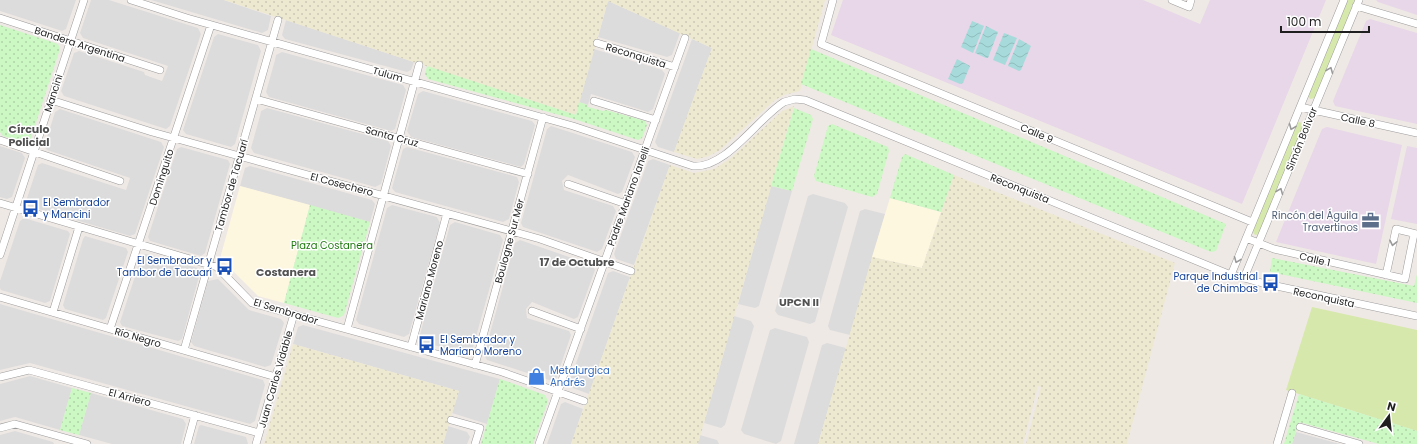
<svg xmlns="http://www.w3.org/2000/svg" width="1417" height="444" viewBox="0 0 1417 444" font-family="Poppins,sans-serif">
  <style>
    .residential { fill: #dddcdc }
    .industrial { fill: #e7d7e8 }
    .education { fill: #fef7df }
    .farmland { fill: url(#farmland-dots) }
    .grass { fill: #d7e8ac }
    .park { fill: url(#park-dots) }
    .water { fill: url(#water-waves) }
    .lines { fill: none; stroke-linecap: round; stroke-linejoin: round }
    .minor-casing { stroke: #9c9c9c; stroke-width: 8 }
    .minor { stroke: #fff; stroke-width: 7 }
    .oneway { stroke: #9a9a9a }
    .labels { text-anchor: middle; stroke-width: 3; stroke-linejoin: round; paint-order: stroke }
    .street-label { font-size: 10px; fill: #1f1f1f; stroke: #fff }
    .transit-label { font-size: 10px; fill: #164399; stroke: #fff; text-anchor: start }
    .service-label { font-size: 10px; fill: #4e5e75; stroke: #fff; text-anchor: end }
    .park-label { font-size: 10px; fill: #1e7a0f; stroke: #fff }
    .shop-label { font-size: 10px; fill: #366cbe; stroke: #fff; text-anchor: start }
    .neighbourhood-label { font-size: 11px; font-weight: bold; fill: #525252; stroke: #fff }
  </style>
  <defs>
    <pattern id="farmland-dots" width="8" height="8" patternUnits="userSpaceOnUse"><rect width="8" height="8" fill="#ede9d1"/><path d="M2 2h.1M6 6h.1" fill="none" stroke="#cbc7b3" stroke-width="1.8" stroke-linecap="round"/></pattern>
    <pattern id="park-dots" width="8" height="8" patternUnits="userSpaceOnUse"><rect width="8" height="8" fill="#cbf8c3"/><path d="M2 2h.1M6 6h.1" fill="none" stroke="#aed4a7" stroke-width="1.8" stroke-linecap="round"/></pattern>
    <pattern id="water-waves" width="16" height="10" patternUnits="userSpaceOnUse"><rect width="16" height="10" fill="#a7dbdb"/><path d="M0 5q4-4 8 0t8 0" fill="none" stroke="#8fbcbc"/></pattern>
  </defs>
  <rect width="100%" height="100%" fill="#efe9e5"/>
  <path class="residential" d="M0 0H76L66 29 62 31 0 11Z
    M91 0H109L198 28 201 34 170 126 166 129 64 96 61 91 74 53 79 51 144 72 145 75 162 81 168 66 83 38 80 33Z
    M151 0H224L271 16 268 30 262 33Z
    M608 1 680 33 672 55 667 57 598 37Z
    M286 20 414 62 411 70 407 72 285 39 282 35Z
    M218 34 258 45 261 51 235 144 231 147 186 134 183 130 214 37Z
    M692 39 712 48 674 152 658 147 655 142Z
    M594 49 662 70 665 74 653 109 648 112 591 94 588 105 579 102Z
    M282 52 403 85 406 90 395 129 391 131 269 97 266 92 275 60 276 55Z
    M423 91 532 121 535 125 524 164 521 167 411 137 407 131 418 94Z
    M267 108 388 141 391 146 381 184 375 187 254 153 251 148 260 116 261 111Z
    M60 109 161 142 164 147 135 234 130 236 28 206 26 201 38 165 42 163 126 190 130 178 47 150 44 146 51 125 55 112Z
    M551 126 632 152 635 157 622 192 618 194 568 175 562 181 564 190 613 206 616 211 602 249 597 252 523 227 521 223 547 129Z
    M0 146 22 153 25 158 12 197 7 199 0 197Z
    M181 147 228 160 230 164 205 253 201 256 150 241 148 237 177 149Z
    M407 147 517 177 519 182 509 219 503 222 395 192 392 188 403 149Z
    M653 159 670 165 634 265 616 259 614 254 648 161Z
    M250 166 372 200 375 204 370 222 240 186 245 168Z
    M771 186 792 191 759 306 755 308 738 304Z
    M813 194 845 203 848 207 815 322 810 324 778 315 775 311 808 196Z
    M392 205 437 217 440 223 409 334 404 337 359 324 356 320 387 208Z
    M865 209 885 214 850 335 830 330 828 326 860 211Z
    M24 218 68 231 70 234 50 301 45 303 1 290 0 288V281L20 221Z
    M455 222 500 235 503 240 472 351 468 354 422 342 419 338 450 225Z
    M85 236 126 248 128 252 106 318 103 320 65 309 63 305 83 239Z
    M520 240 592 265 595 270 578 317 574 319 532 302 526 309 527 318 569 331 571 335 556 379 552 381 487 360 484 355 515 243Z
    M146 254 198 268 200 273 182 339 178 341 122 326 120 322 142 255Z
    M613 271 630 277 589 394 570 387 569 383 608 273Z
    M218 279 249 310 281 319 284 323 271 365 265 367 194 346 191 342 208 281Z
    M0 304 263 380 265 385 255 421 250 424 30 363 0 370Z
    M734 316 751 321 754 326 725 425 721 428 704 423Z
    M303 325 500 379 487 424 452 413 459 391 293 344 298 327Z
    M775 328 807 337 809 342 781 441 776 444 744 434 741 430 770 330Z
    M827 343 846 348 818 444H794L822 345Z
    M30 376 72 388 60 430 15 417 0 421V384Z
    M91 393 183 419 186 424 181 444H112L79 435Z
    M565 402 583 409 571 444H547L561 404Z
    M201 425 246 437 248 444H194L199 426Z
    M448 426 467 432 470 437 467 444H443Z
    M15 431 53 442 54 444H0V435Z
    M1296 432 1340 444H1292Z
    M700 435 717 440 719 444H698Z"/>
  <path class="industrial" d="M843 0H1143L1200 24 1210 0H1326L1242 204 831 35Z
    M1376 0H1417V15L1378 2Z
    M1370 19 1417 33V124L1335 106 1333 101 1366 21Z
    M1327 127 1402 145 1376 264 1276 242 1322 129Z
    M1407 146 1417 148V224L1391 219Z"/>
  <path class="education" d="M240 186 310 205 284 303 258 296 222 260 221 255Z
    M890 198 941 212 922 268 872 257Z"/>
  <path class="farmland" d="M224 0H825L800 91 784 95 775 100 720 150 709 156 697 159 674 152 712 48 608 1 576 115Z
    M794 106 698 444H571L670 165 694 173 714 169 731 158 782 111Z
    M954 175 1175 263 1127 444H1026L1041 387 1038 386 1023 444H818L872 257 922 268Z
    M293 344 459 391 443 444H264Z"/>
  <path class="grass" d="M1346 0H1356L1315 98 1310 99 1307 95Z
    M1300 122 1304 126 1260 234 1255 235 1252 231 1296 123Z
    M1312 307 1417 330V431L1286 390Z"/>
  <path class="park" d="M0 25 58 44 60 49 30 141 25 143 3 136 0 132Z
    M811 49 1226 224 1216 251 1211 252 801 84Z
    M427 66 576 115 579 102 588 105V107L603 111 606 110 645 121 647 125 642 138 638 140 574 119 428 79 425 74Z
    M794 108 811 115 813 119 792 191 771 186Z
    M832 124 888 147 889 151 877 194 872 197 816 181 814 176 828 126Z
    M905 154 954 175 941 212 890 198 902 157Z
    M310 205 370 222 344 315 338 318 284 303Z
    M1272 258 1414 286 1417 274V303L1270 272Z
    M500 379 545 395 548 401 533 444H481Z
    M72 388 91 393 79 435 60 430Z
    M1299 394 1417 431V444H1379L1299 422 1292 444H1284Z"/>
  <path class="water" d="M972 21 984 26 973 53 961 47Z
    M986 26 998 32 988 58H986L975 53Z
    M1004 33 1017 38 1005 65 993 60Z
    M1019 39 1031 46 1021 70 1019 71 1008 66Z
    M957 59 970 66 963 83 960 84 948 79Z"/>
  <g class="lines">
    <defs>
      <path id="minor" d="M131 0 187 18 573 126 693 166C726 169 758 118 784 102L795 99 805 100 1226 273 1262 283 1417 316
        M833 0 821 44 1252 222
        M1172 0 1189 7 1191 0
        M1356 6 1417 24
        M0 18 160 70
        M597 43 675 67
        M256 99 528 174
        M51 100 152 132 540 239 631 271
        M594 101 656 120
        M1300 107 1417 133
        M0 140 120 181
        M568 184 626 204
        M0 203 217 267 252 303 502 372 584 401
        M1246 238 1274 249 1405 279 1414 234
        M0 255 84 0
        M1231 275 1344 0
        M1386 275 1396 229 1417 234
        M1244 278 1359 0
        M0 297 276 377
        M532 311 581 329
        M53 312 79 227
        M110 329 211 25
        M347 329 419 65
        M411 347 447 213
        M184 350 278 20
        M475 365 543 117
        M0 377 29 370 259 433
        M451 420 480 428 475 444
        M1300 427 1359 444
        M0 428 15 424 87 444
        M187 444 195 415
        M256 444 294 314
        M539 444 685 38
        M1277 444 1292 393"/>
    </defs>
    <use href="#minor" class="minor-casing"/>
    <use href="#minor" class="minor"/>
  </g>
  <defs><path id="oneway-chevron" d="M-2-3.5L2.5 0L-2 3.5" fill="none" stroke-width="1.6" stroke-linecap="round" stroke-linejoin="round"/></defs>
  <g class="oneway">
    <use href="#oneway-chevron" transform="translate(1330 70) rotate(-68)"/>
    <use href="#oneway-chevron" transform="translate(1292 127) rotate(112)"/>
    <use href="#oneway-chevron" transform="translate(1280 191) rotate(-68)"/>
    <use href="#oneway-chevron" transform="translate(1393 243) rotate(102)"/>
    <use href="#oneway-chevron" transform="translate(1237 260) rotate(112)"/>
  </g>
  <defs>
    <symbol id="bus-bare" viewBox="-9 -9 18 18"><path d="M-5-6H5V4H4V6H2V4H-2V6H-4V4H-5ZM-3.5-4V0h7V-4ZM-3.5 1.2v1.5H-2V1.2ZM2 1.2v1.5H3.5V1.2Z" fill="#1a4fb4" stroke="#fff" stroke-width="2.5" paint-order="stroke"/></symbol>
    <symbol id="office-bare" viewBox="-9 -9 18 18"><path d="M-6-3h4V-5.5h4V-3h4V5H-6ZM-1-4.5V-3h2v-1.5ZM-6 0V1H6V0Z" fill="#5c6f8a" stroke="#fff" stroke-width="2.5" paint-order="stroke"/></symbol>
    <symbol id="shop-bare" viewBox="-9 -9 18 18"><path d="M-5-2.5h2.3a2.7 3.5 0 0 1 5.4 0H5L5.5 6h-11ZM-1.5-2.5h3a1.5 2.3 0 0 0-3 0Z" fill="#3f7fe0" stroke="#fff" stroke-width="2.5" paint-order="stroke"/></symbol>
  </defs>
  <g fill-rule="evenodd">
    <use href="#bus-bare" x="18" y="196" width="25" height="25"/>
    <use href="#office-bare" x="1358" y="208" width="25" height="25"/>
    <use href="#bus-bare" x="212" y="254" width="25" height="25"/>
    <use href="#bus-bare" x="1258" y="270" width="25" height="25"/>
    <use href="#bus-bare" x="414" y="332" width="25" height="25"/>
    <use href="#shop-bare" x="524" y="364" width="25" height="25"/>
  </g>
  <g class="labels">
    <g class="street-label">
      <text transform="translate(80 44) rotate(18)" y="4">Bandera Argentina</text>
      <text transform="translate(636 55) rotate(17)" y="4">Reconquista</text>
      <text transform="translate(388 74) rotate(16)" y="4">Tulum</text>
      <text transform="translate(53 93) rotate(-72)" y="4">Mancini</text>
      <text transform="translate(1358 120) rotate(12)" y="4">Calle 8</text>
      <text transform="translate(1037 133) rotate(23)" y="4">Calle 9</text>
      <text transform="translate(392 136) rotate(15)" y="4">Santa Cruz</text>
      <text transform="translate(1301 139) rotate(-68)" y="4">Simón Bolivar</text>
      <text transform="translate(161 177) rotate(-72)" y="4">Dominguito</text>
      <text transform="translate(342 184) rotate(15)" y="4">El Cosechero</text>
      <text transform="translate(231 185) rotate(-74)" y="4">Tambor de Tacuarí</text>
      <text transform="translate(1020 188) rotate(22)" y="4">Reconquista</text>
      <text transform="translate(628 196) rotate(-70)" y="4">Padre Mariano Ianelli</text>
      <text transform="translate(509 241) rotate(-75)" y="4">Boulogne Sur Mer</text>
      <text transform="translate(1315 259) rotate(13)" y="4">Calle 1</text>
      <text transform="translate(429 280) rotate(-75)" y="4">Mariano Moreno</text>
      <text transform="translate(1324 297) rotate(12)" y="4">Reconquista</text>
      <text transform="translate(286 311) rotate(17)" y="4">El Sembrador</text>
      <text transform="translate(138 337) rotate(16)" y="4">Río Negro</text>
      <text transform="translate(275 379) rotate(-74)" y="4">Juan Carlos Vidable</text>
      <text transform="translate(130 397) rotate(15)" y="4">El Arriero</text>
    </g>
    <g class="transit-label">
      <text x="43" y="206">El Sembrador<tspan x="43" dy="12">y Mancini</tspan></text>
      <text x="212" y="264" text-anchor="end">El Sembrador y<tspan x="212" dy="12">Tambor de Tacuarí</tspan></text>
      <text x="1258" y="280" text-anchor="end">Parque Industrial<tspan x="1258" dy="12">de Chimbas</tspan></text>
      <text x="440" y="343">El Sembrador y<tspan x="440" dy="12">Mariano Moreno</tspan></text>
    </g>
    <g class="service-label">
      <text x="1358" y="219">Rincón del Águila<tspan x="1358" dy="12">Travertinos</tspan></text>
    </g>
    <g class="park-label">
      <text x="332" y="249">Plaza Costanera</text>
    </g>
    <g class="shop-label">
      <text x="550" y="374">Metalurgica<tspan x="550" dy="12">Andrés</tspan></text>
    </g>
    <g class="neighbourhood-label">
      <text x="29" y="133">Círculo<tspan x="29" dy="13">Policial</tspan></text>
      <text x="577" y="266">17 de Octubre</text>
      <text x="286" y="276">Costanera</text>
      <text x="799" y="306">UPCN II</text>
    </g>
  </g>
  <g transform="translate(1389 416) rotate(15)" stroke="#ffffff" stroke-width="3" paint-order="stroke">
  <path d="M0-3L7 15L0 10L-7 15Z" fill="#1f1f1f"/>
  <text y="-6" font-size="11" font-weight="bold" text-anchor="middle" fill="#1f1f1f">N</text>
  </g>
  <path d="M1281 26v6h88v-6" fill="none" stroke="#1f1f1f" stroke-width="2"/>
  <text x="1287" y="26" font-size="12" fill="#1f1f1f" stroke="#ffffff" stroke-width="3" paint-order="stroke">100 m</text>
</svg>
